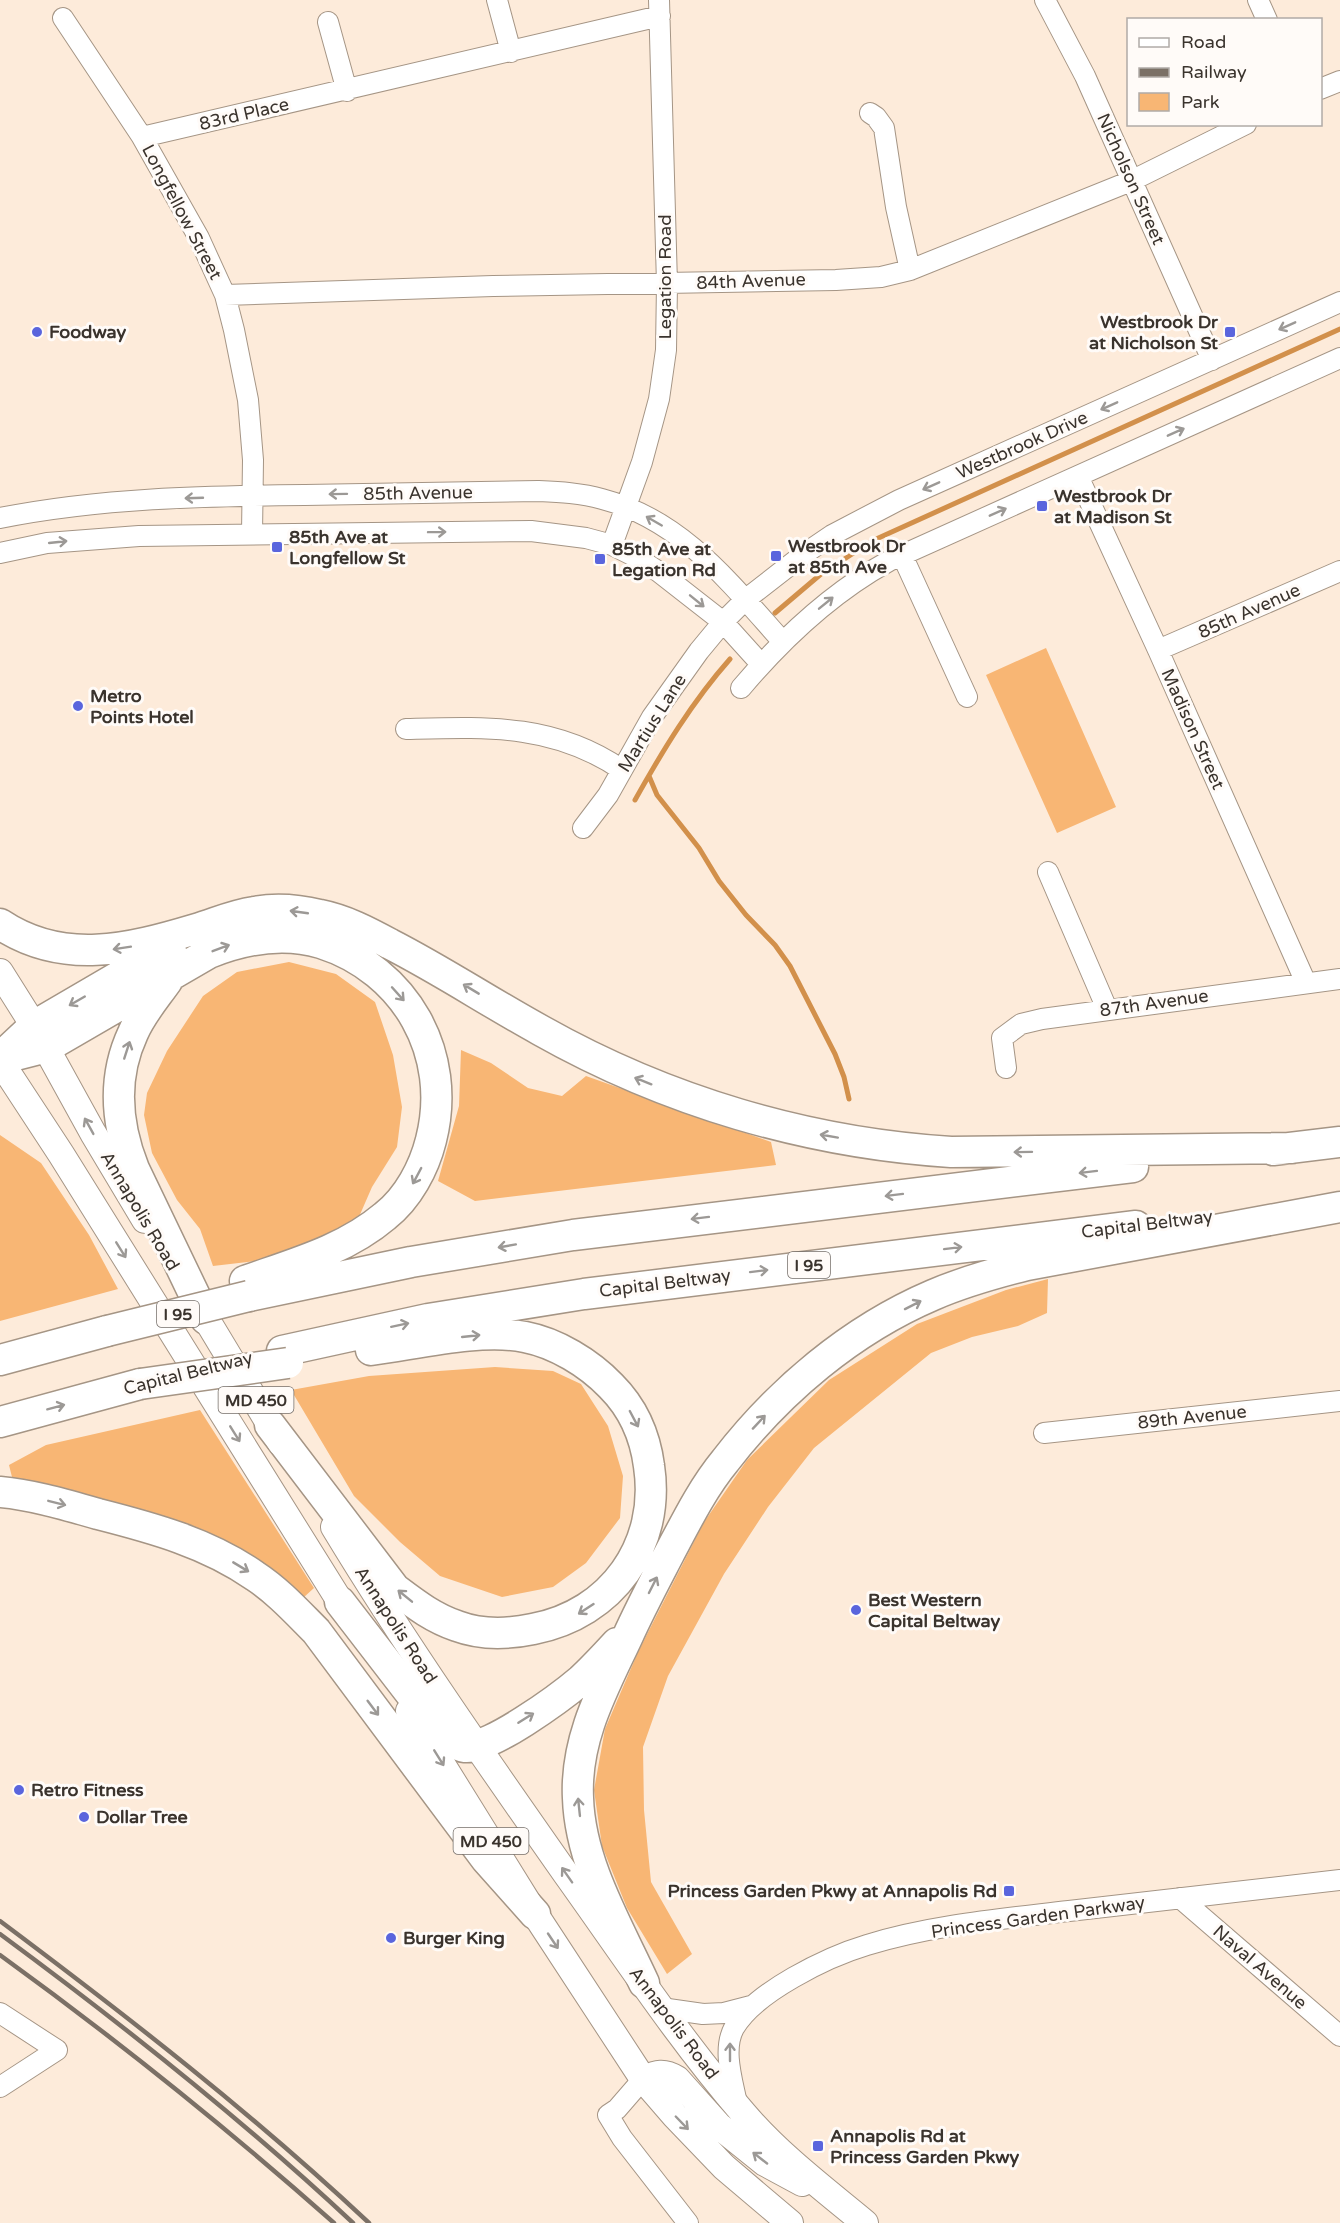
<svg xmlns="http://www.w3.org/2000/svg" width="1340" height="2223" viewBox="0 0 1340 2223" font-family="'Varela Round',sans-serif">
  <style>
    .green { fill: #f8b674 }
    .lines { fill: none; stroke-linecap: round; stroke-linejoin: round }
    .stream { stroke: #d2904b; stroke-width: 5 }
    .minor-casing { stroke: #a59585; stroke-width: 22 }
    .major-casing { stroke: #a59585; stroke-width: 28 }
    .highway-casing { stroke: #a59585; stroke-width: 33 }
    .minor { stroke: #fff; stroke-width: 20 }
    .major { stroke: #fff; stroke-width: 26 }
    .highway { stroke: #fff; stroke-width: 30 }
    .rail { stroke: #7b7066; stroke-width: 4.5 }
    .highway-bridge-casing { stroke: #a59585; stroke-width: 33; stroke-linecap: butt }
    .highway-bridge { stroke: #fff; stroke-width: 30 }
    .oneway { stroke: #9c9996 }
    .poi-dot { fill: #5a65dd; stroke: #fffbf8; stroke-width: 2 }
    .labels { text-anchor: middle; stroke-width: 6; stroke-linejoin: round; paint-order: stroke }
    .shield { fill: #fffbf8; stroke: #756f6a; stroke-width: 1.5 }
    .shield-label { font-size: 16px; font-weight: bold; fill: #3a332d }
    .street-label { font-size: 18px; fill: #3a332d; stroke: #fffbf8 }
    .poi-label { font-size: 18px; font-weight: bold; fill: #3a332d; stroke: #fffbf8; text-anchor: start }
  </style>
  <rect width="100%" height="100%" fill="#fdebda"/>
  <path class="green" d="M1046 648 1116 807 1057 833 986 675Z
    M289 962 336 974 375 1002 393 1055 402 1107 397 1147 372 1187 355 1226 306 1248 256 1261 213 1266 200 1229 177 1200 152 1153 144 1115 147 1093 167 1051 203 996 237 972Z
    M461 1050 491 1063 528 1088 562 1096 586 1076 771 1142 776 1165 475 1201 438 1181 459 1106Z
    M0 1135 41 1163 89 1235 118 1289 0 1321Z
    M1048 1279 1047 1313 1018 1326 972 1337 931 1353 814 1448 768 1507 724 1574 668 1676 643 1747 644 1810 651 1882 692 1954 667 1974 627 1908 602 1846 594 1790 605 1729 638 1652 704 1522 747 1460 829 1380 917 1324 1006 1290Z
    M495 1367 553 1371 581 1384 608 1426 623 1476 620 1518 586 1563 553 1587 502 1597 440 1576 400 1542 354 1496 291 1390 369 1376Z
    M200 1410 314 1588 303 1598 13 1481 9 1465 46 1445Z"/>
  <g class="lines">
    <path class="stream" d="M775 613 821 574 874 540 1340 329
      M649 776 657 795 699 848 719 881 746 915 775 945 790 966 835 1054 844 1077 849 1099
      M635 800C663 750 692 702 730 659"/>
    <defs>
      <path id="minor" d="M497 0 511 52
        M1045 0 1085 76 1212 360
        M1258 0 1267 20
        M63 18 142 137 199 238 225 295 234 330 248 400 253 460 252 534
        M328 22 347 91
        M1320 89 1340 81
        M870 113 876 117 884 128 896 207 910 270
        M142 137 660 16
        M225 295 493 286 836 280 881 277 910 270 1131 181 1246 124
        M1078 476 1158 650 1306 983
        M0 518C101 498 203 496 305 495 383 493 461 492 538 491 559 492 581 493 602 499 682 520 730 583 783 642
        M612 545 642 462 659 399 666 350 667 284 659 0
        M0 553 47 543 139 536 531 531 586 538 612 545 636 557 659 572 723 622 761 664
        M902 555 967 697
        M1158 650 1340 571
        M741 688C784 637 831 593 889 561L1340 358
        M406 729C485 727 554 723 622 770
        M583 828 608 795 652 717 699 651 723 622 745 600 804 554 832 535 899 500 1340 302
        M1048 872 1107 1009
        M1006 1068 1002 1038 1021 1024 1042 1019 1340 979
        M1044 1433 1340 1401
        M1180 1898 1340 2036
        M661 2008 703 2014 724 2013 751 2006
        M0 2013 57 2050 0 2087
        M643 2079 617 2109 608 2115 622 2138 688 2223
        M737 2104C733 2082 722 2050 734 2028 755 1992 827 1957 867 1945 932 1925 1002 1919 1069 1911 1159 1901 1250 1890 1340 1880"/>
      <path id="major" d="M0 972 34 1026 93 1133 145 1220
        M0 1061 61 1154 351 1619
        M196 1302 281 1443
        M334 1527C406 1646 486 1760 566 1874 624 1955 679 2039 744 2114 779 2155 824 2189 865 2223
        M409 1711 535 1914 643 2079 675 2116 724 2167 790 2223
        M643 2079C657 2073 664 2071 677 2079L719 2126 765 2163 802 2183"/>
      <path id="highway" d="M0 924C63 966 129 949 196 929 216 923 233 915 254 912 275 908 299 910 320 915 345 920 368 932 390 944 441 970 489 1002 540 1030 666 1101 807 1143 951 1152L1292 1148
        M167 981C155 998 141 1014 133 1033 112 1078 116 1124 134 1169L206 1319
        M1 1057 34 1026 171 946
        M0 1059 47 1047 209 953C244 939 284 932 321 943 406 970 453 1054 431 1140 424 1168 408 1198 385 1216 345 1250 293 1264 245 1281
        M1273 1150 1340 1142
        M249 1296 411 1262 573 1235 1133 1167
        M282 1351 428 1319 584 1294 1136 1226
        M0 1360 107 1331
        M0 1422 140 1384
        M270 1425 395 1589C415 1604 433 1618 457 1626 481 1635 509 1634 533 1629 612 1614 661 1545 649 1466 645 1435 633 1408 611 1386 589 1363 556 1343 525 1337 480 1328 417 1344 371 1350
        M0 1492C33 1495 66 1505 98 1514 153 1528 208 1543 255 1576 278 1591 297 1612 316 1631L486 1859 535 1914
        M340 1602 441 1733C448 1739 456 1746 465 1747 489 1750 561 1697 581 1680 593 1669 605 1656 617 1643
        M644 1983C617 1924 580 1863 578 1798 575 1739 603 1689 627 1638 640 1609 655 1581 669 1554 686 1522 702 1489 725 1461 779 1391 851 1330 933 1295 963 1282 995 1273 1027 1265L1340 1207"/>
    </defs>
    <use href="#minor" class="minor-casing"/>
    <use href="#major" class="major-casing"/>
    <use href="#highway" class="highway-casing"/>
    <use href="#minor" class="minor"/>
    <use href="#major" class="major"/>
    <use href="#highway" class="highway"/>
    <path class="rail" d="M0 1921C127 2016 253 2114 369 2223
      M0 1934C122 2024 242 2119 353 2223
      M0 1955C116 2039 227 2128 334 2223"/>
    <defs>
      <path id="highway-bridge" d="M107 1331 249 1296
        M140 1384 288 1363"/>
    </defs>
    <use href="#highway-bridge" class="highway-bridge-casing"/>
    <use href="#highway-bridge" class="highway-bridge"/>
  </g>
  <defs><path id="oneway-shaft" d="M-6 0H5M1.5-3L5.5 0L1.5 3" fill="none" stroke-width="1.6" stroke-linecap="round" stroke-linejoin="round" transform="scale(1.5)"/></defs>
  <g class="oneway">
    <use href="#oneway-shaft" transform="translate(1287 326) rotate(156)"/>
    <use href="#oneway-shaft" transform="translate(1109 406) rotate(156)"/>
    <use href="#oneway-shaft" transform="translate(1176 432) rotate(-24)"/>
    <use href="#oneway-shaft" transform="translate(931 486) rotate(156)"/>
    <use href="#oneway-shaft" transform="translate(338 494) rotate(179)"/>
    <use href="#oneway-shaft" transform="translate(194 498) rotate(178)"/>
    <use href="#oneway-shaft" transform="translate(998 512) rotate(-24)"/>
    <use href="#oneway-shaft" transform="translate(654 521) rotate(-150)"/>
    <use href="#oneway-shaft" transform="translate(437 532) rotate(-1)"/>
    <use href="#oneway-shaft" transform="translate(58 542) rotate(-6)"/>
    <use href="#oneway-shaft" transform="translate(697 601) rotate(39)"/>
    <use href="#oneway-shaft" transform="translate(826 603) rotate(-39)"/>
    <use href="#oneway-shaft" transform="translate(299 912) rotate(-172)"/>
    <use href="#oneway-shaft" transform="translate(122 948) rotate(171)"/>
    <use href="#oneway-shaft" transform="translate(221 948) rotate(-21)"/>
    <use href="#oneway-shaft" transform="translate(471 989) rotate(-149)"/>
    <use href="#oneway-shaft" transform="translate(398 994) rotate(48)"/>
    <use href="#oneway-shaft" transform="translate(77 1001) rotate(150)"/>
    <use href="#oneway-shaft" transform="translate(127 1050) rotate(-72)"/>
    <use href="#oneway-shaft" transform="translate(643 1081) rotate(-158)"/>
    <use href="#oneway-shaft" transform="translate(89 1126) rotate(-119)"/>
    <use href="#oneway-shaft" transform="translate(829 1136) rotate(-170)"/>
    <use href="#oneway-shaft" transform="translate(1023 1152) rotate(179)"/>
    <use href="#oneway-shaft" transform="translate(1088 1172) rotate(173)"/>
    <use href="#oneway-shaft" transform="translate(417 1176) rotate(118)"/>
    <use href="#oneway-shaft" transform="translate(894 1195) rotate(173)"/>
    <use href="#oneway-shaft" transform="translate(700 1218) rotate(173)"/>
    <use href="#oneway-shaft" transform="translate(507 1246) rotate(170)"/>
    <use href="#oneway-shaft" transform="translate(953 1248) rotate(-7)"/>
    <use href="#oneway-shaft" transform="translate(121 1250) rotate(58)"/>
    <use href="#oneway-shaft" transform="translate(759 1271) rotate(-7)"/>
    <use href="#oneway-shaft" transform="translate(913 1305) rotate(-27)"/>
    <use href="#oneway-shaft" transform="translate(400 1325) rotate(-12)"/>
    <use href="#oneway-shaft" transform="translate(471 1336) rotate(-6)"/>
    <use href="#oneway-shaft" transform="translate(56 1407) rotate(-15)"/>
    <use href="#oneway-shaft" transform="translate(634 1419) rotate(62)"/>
    <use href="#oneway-shaft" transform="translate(759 1422) rotate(-47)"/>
    <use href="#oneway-shaft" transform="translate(235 1434) rotate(58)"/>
    <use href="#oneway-shaft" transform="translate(57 1503) rotate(14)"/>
    <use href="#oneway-shaft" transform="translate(241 1567) rotate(31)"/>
    <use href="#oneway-shaft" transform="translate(653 1585) rotate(-63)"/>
    <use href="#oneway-shaft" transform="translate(405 1596) rotate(-141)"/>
    <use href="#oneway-shaft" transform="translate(586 1609) rotate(147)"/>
    <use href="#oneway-shaft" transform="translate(373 1708) rotate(53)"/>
    <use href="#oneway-shaft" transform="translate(526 1718) rotate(-32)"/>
    <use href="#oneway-shaft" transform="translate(439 1758) rotate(58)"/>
    <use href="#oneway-shaft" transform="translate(579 1807) rotate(-96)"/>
    <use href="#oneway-shaft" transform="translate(567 1875) rotate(-125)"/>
    <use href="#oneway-shaft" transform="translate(553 1941) rotate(56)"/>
    <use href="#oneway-shaft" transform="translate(730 2052) rotate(-90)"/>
    <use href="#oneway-shaft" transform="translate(682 2123) rotate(46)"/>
    <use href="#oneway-shaft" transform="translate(760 2158) rotate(-142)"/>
  </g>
  <g class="poi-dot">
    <circle cx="37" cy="332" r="6"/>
    <rect x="1224" y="326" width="12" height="12" rx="3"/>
    <rect x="1036" y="500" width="12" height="12" rx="3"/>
    <rect x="271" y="541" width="12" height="12" rx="3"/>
    <rect x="770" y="550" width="12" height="12" rx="3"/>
    <rect x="594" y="553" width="12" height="12" rx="3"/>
    <circle cx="78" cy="706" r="6"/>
    <circle cx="856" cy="1610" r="6"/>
    <circle cx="19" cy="1790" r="6"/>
    <circle cx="84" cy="1817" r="6"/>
    <rect x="1003" y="1885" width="12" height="12" rx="3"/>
    <circle cx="391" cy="1938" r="6"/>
    <rect x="812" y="2140" width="12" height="12" rx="3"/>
  </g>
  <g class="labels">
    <g class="shield">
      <rect x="788" y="1252" width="42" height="26" rx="4.5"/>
      <rect x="157" y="1301" width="42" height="26" rx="4.5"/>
      <rect x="218.5" y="1387" width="75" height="26" rx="4.5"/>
      <rect x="453.5" y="1828" width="75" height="26" rx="4.5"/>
    </g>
    <g class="shield-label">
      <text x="809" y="1271">I 95</text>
      <text x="178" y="1320">I 95</text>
      <text x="256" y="1406">MD 450</text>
      <text x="491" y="1847">MD 450</text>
    </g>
    <g class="street-label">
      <text transform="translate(244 114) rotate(-13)" y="6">83rd Place</text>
      <text transform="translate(1131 179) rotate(66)" y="6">Nicholson Street</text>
      <text transform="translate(182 212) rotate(62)" y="6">Longfellow Street</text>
      <text transform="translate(665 277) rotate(-90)" y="6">Legation Road</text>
      <text transform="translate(751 281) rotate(-2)" y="6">84th Avenue</text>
      <text transform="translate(1022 445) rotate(-24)" y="6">Westbrook Drive</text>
      <text transform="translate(418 493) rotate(-1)" y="6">85th Avenue</text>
      <text transform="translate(1249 611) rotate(-24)" y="6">85th Avenue</text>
      <text transform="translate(652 723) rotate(-58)" y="6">Martius Lane</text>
      <text transform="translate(1193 729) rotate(66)" y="6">Madison Street</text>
      <text transform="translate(1154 1003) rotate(-8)" y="6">87th Avenue</text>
      <text transform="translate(140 1211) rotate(59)" y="6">Annapolis Road</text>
      <text transform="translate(1147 1224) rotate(-7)" y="6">Capital Beltway</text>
      <text transform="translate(665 1283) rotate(-7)" y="6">Capital Beltway</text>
      <text transform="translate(188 1373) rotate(-14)" y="6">Capital Beltway</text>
      <text transform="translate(1192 1417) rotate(-6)" y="6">89th Avenue</text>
      <text transform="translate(396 1625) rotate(57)" y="6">Annapolis Road</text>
      <text transform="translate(1038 1917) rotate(-8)" y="6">Princess Garden Parkway</text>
      <text transform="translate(1260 1967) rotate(41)" y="6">Naval Avenue</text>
      <text transform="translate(674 2023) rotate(53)" y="6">Annapolis Road</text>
    </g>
    <g class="poi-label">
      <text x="1218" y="328" text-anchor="end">Westbrook Dr<tspan x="1218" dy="21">at Nicholson St</tspan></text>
      <text x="49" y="338">Foodway</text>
      <text x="1054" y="502">Westbrook Dr<tspan x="1054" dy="21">at Madison St</tspan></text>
      <text x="289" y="543">85th Ave at<tspan x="289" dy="21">Longfellow St</tspan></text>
      <text x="788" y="552">Westbrook Dr<tspan x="788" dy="21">at 85th Ave</tspan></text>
      <text x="612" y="555">85th Ave at<tspan x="612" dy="21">Legation Rd</tspan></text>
      <text x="90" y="702">Metro<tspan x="90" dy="21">Points Hotel</tspan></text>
      <text x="868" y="1606">Best Western<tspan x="868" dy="21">Capital Beltway</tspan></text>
      <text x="31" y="1796">Retro Fitness</text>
      <text x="96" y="1823">Dollar Tree</text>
      <text x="997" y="1897" text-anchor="end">Princess Garden Pkwy at Annapolis Rd</text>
      <text x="403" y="1944">Burger King</text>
      <text x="830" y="2142">Annapolis Rd at<tspan x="830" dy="21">Princess Garden Pkwy</tspan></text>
    </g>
  </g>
  <rect x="1127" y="18" width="195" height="108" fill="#fffbf8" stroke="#b0aba7" stroke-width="1.5"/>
  <rect x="1139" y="38" width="30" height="9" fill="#ffffff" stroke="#b0aba7" stroke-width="1.5"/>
  <text x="1181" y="48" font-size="18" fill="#3a332d">Road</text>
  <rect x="1139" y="68" width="30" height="9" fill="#7b7066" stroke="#b0aba7" stroke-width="1.5"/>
  <text x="1181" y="78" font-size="18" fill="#3a332d">Railway</text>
  <rect x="1139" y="93" width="30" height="18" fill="#f8b674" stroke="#b0aba7" stroke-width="1.5"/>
  <text x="1181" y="108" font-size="18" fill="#3a332d">Park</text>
</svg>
